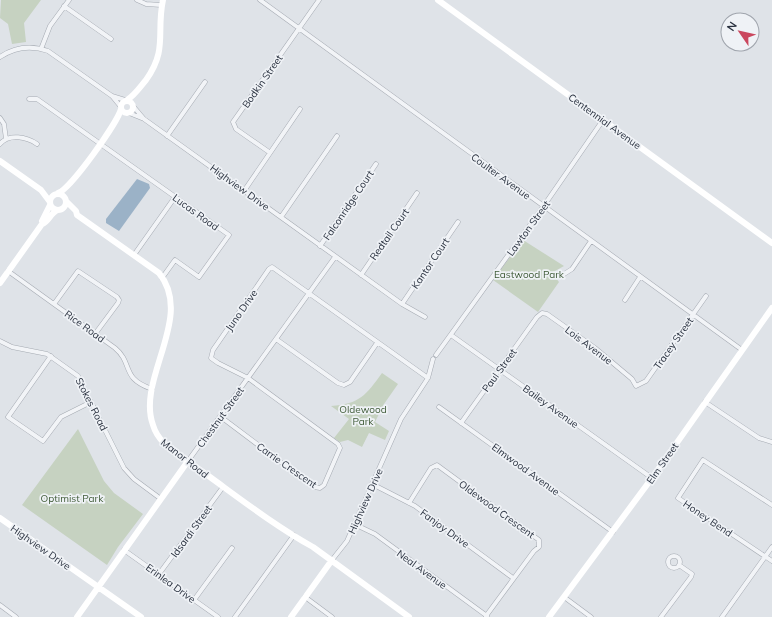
<svg xmlns="http://www.w3.org/2000/svg" width="772" height="617" viewBox="0 0 772 617" font-family="Mulish,sans-serif">
  <style>
    .green { fill: #c6d2c1 }
    .water { fill: #9bb2c7 }
    .lines { fill: none; stroke-linecap: round; stroke-linejoin: round }
    .street-casing { stroke: #a5aab2; stroke-width: 5 }
    .street { stroke: #f2f4f7; stroke-width: 4 }
    .secondary { stroke: #fff; stroke-width: 6 }
    .labels { text-anchor: middle; stroke-width: 3.5; stroke-linejoin: round; paint-order: stroke }
    .street-label { font-size: 10px; fill: #29313f; stroke: #eff2f6 }
    .park-label { font-size: 10px; fill: #3e5a36; stroke: #eff2f6 }
  </style>
  <rect width="100%" height="100%" fill="#dfe3e8"/>
  <path class="green" d="M1 0H41L24 23 26 42 12 44 8 24 0 18Z
    M523 240 564 266 555 271V277L559 282 538 312 493 280Z
    M382 373 398 384 384 404 375 422 389 431 385 440 369 433 362 447 348 440 340 442 334 438 349 419 331 406C360 404 366 395 382 373Z
    M78 429 104 481 114 493 143 514 118 547 107 565 22 505Z"/>
  <path class="water" d="M137 179 149 184 150 188 119 231 106 223V219Z"/>
  <g class="lines">
    <defs>
      <path id="street" d="M137 0 146 4 161 5
        M260 0 742 350
        M64 6 111 39
        M41 49 50 26 69 0
        M0 57C15 47 31 45 48 51L112 96 121 107
        M112 96 125 100
        M29 99H37L229 235 199 277 175 260 162 278
        M133 106 144 119 402 304 425 317
        M129 113 144 119
        M0 118 4 124 6 139
        M167 136 205 82
        M0 144C9 133 27 137 37 144
        M269 152 236 129 233 122 319 0
        M244 191 300 109
        M281 217 337 136
        M320 246 376 164
        M134 255 175 197
        M8 271 115 348C134 364 120 378 152 389
        M361 275 417 193
        M561 276 572 269 591 241
        M625 300 640 277
        M54 304 78 271 117 297 119 300 118 303 95 334
        M402 304 458 222
        M451 335 652 478
        M276 339 338 383 344 385 350 382 377 343
        M0 341 12 347 47 354 78 376 124 468 134 479 161 499
        M436 355 543 207 603 120
        M51 356 8 417 43 441 61 417 91 402
        M428 378 433 359
        M705 402 759 438 772 442
        M439 407 613 532
        M221 417 314 487 320 488 324 485 340 448 338 444 248 378 218 363 211 358 213 350 269 269 272 267 428 378 401 419 347 541 332 560
        M461 423 537 317 542 313 547 314 595 348 632 379 636 386 646 381 706 296
        M188 461 335 257
        M372 484 415 506 513 578
        M409 503 431 468 437 465 539 540V547L534 551 486 616
        M772 505 703 460 678 498 772 561
        M354 524 375 534 487 616
        M124 550 218 617
        M668 562a6 6 0 1 1 12 0a6 6 0 1 1-12 0Z
        M159 574 223 487
        M305 597 332 617
        M564 597 591 617
        M194 600 232 548
        M0 605 16 617
        M235 617 294 535
        M661 617 691 577 692 574 679 565
        M722 617 772 547"/>
    </defs>
    <use href="#street" class="street-casing"/>
    <use href="#street" class="street"/>
    <path class="secondary" d="M438 0 772 243
      M127 100C135 95 140 87 146 80 168 49 156 33 163 0
      M121 107a6 6 0 1 1 12 0a6 6 0 1 1-12 0Z
      M0 161 41 190 50 202
      M58 193C70 190 118 122 121 109
      M50 202a8 8 0 1 1 16 0a8 8 0 1 1-16 0Z
      M67 202 76 211 77 215 159 273C195 317 136 379 153 425 155 432 159 438 164 443 177 456 195 466 210 477 243 501 277 527 313 547L409 617
      M42 221 50 205
      M0 283 42 224C49 222 50 213 58 210
      M0 518 141 617
      M77 617 188 461
      M291 617 332 560
      M549 617 652 478 772 308"/>
  </g>
  <g class="labels">
    <g class="street-label">
      <text transform="translate(262 81) rotate(-55)" y="4">Bodkin Street</text>
      <text transform="translate(605 121) rotate(36)" y="4">Centennial Avenue</text>
      <text transform="translate(501 176) rotate(36)" y="4">Coulter Avenue</text>
      <text transform="translate(240 187) rotate(36)" y="4">Highview Drive</text>
      <text transform="translate(348 205) rotate(-56)" y="4">Falconridge Court</text>
      <text transform="translate(196 212) rotate(36)" y="4">Lucas Road</text>
      <text transform="translate(528 228) rotate(-54)" y="4">Lawton Street</text>
      <text transform="translate(389 234) rotate(-55)" y="4">Redtail Court</text>
      <text transform="translate(430 263) rotate(-56)" y="4">Kantor Court</text>
      <text transform="translate(241 310) rotate(-55)" y="4">Juno Drive</text>
      <text transform="translate(85 326) rotate(36)" y="4">Rice Road</text>
      <text transform="translate(673 343) rotate(-55)" y="4">Tracey Street</text>
      <text transform="translate(589 345) rotate(37)" y="4">Lois Avenue</text>
      <text transform="translate(499 370) rotate(-54)" y="4">Paul Street</text>
      <text transform="translate(92 404) rotate(63)" y="4">Stokes Road</text>
      <text transform="translate(551 406) rotate(36)" y="4">Bailey Avenue</text>
      <text transform="translate(220 417) rotate(-54)" y="4">Chestnut Street</text>
      <text transform="translate(185 458) rotate(38)" y="4">Manor Road</text>
      <text transform="translate(662 463) rotate(-55)" y="4">Elm Street</text>
      <text transform="translate(287 465) rotate(35)" y="4">Carrie Crescent</text>
      <text transform="translate(526 469) rotate(36)" y="4">Elmwood Avenue</text>
      <text transform="translate(365 501) rotate(-66)" y="4">Highview Drive</text>
      <text transform="translate(497 509) rotate(36)" y="4">Oldewood Crescent</text>
      <text transform="translate(708 518) rotate(34)" y="4">Honey Bend</text>
      <text transform="translate(445 528) rotate(36)" y="4">Fanjoy Drive</text>
      <text transform="translate(191 531) rotate(-54)" y="4">Idsardi Street</text>
      <text transform="translate(41 547) rotate(35)" y="4">Highview Drive</text>
      <text transform="translate(422 569) rotate(36)" y="4">Neal Avenue</text>
      <text transform="translate(171 583) rotate(36)" y="4">Erinlea Drive</text>
    </g>
    <g class="park-label">
      <text x="529" y="278">Eastwood Park</text>
      <text x="363" y="413">Oldewood<tspan x="363" dy="12">Park</tspan></text>
      <text x="72" y="502">Optimist Park</text>
    </g>
  </g>
  <g transform="translate(740 32) rotate(304)"><circle r="19" fill="#eff2f6" stroke="#a0a5ad"/>
  <path d="M0-3L7 15L0 10L-7 15Z" fill="#ca475e"/>
  <text y="-6" font-size="11" font-weight="bold" text-anchor="middle" fill="#29313f">N</text>
  </g>
</svg>
